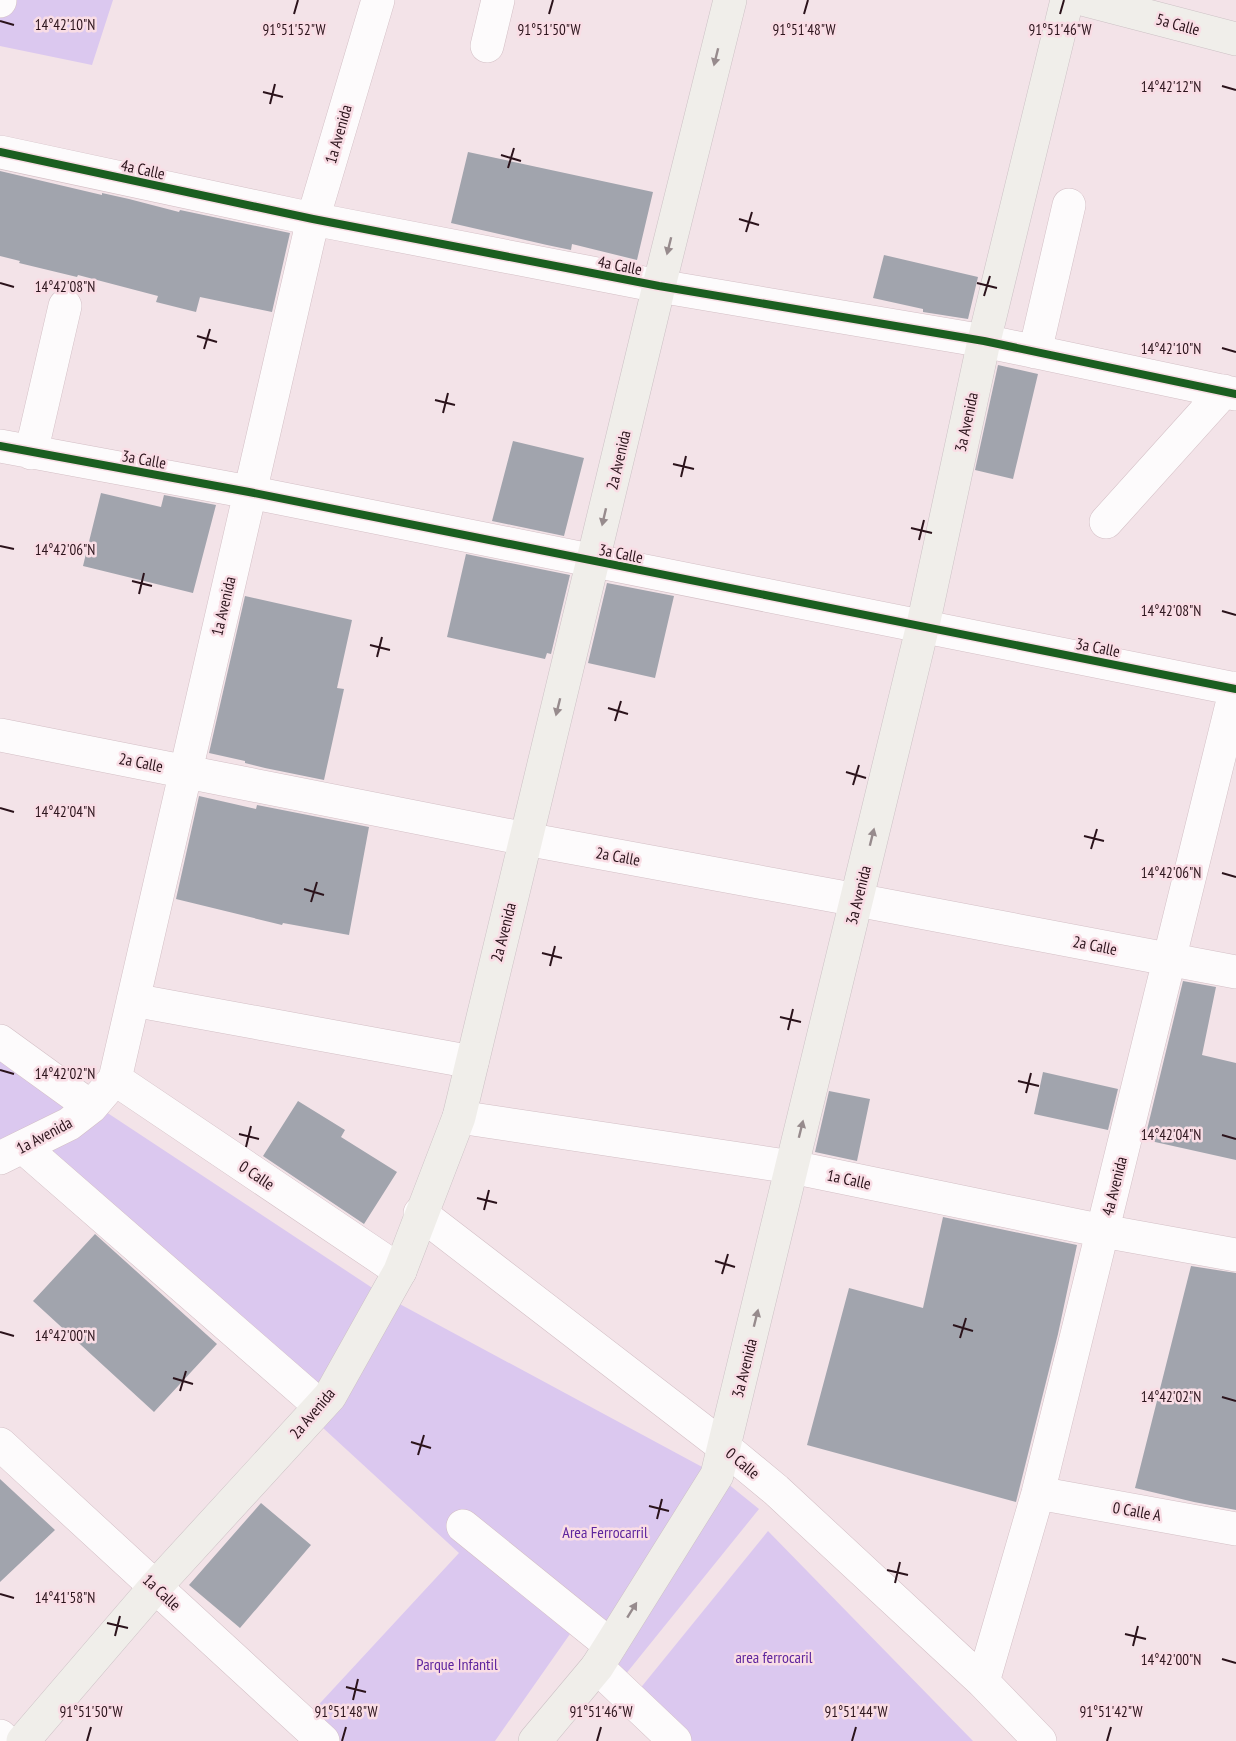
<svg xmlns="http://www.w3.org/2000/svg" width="1236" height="1741" viewBox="0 0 1236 1741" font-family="'PT Sans Narrow',sans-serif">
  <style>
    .green { fill: #dbc8ef }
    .building { fill: #a1a4ad }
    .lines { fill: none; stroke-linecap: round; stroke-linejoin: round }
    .minor-casing { stroke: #d3bfc5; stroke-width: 34 }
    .major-casing { stroke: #ccc1c5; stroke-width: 34 }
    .minor { stroke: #fdfbfc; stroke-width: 33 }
    .major { stroke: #f0eeea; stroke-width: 33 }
    .cycleway-casing { stroke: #f9dde5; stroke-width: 11 }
    .cycleway { stroke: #1b5e20; stroke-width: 8 }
    .oneway { fill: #978b8d }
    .ticks { fill: none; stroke: #2b131b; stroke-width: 2 }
    .labels { text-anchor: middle; stroke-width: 5; stroke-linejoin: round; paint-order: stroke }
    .street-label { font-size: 16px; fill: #2b131b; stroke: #f9dde5 }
    .park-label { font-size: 16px; fill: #5e259e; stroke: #f9dde5 }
    .ticks-label { font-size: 15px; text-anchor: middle; fill: #2b131b; stroke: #f9dde5; stroke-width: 5; stroke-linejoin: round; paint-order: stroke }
  </style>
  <rect width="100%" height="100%" fill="#f3e3e8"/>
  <path class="green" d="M0 0H113L92 65 0 46Z
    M0 1042 383 1295 717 1475 759 1509 625 1675 570 1634 495 1741H335L310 1714 459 1553 124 1245 0 1147Z
    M768 1531 973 1741H686L634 1696Z"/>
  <path class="building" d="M468 152 653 192 637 260 572 244 571 250 547 245 451 223Z
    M0 171 102 195V193L129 199 179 212 180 210 290 233 272 312 200 297 196 312 156 302 158 296 78 275 77 277 19 263 20 261 0 256Z
    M884 255 978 277 968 319 923 312V309L873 298Z
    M998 365 1038 374 1013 479 975 470Z
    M513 441 584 458 564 536 492 521Z
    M101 493 161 507 164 495 216 505 193 593 83 566Z
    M466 554 570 575 551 654 547 653 545 659 447 637Z
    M607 583 674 596 655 678 588 663Z
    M245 596 352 620 337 688 344 689 324 780 265 768 245 763V761L209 753Z
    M199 796 256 809 257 805 369 827 349 935 283 923 282 925 176 899Z
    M1183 981 1216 987 1202 1055 1236 1063V1160L1146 1140 1145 1138Z
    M1043 1072 1118 1089 1108 1130 1034 1114Z
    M829 1091 870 1099 857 1161 815 1152Z
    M298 1101 345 1130 341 1137 397 1172 364 1224 263 1156Z
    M943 1217 1077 1245 1058 1334 1016 1502 807 1445 849 1288 923 1308Z
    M95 1234 217 1344 154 1412 33 1301Z
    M1191 1266 1236 1273V1510L1194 1502 1135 1488Z
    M0 1479 55 1530 0 1582Z
    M261 1503 311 1545 240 1628 189 1585Z"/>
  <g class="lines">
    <defs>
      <path id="minor" d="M0 1V0
        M487 46 498 0
        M0 152 313 219 659 286 984 341 1236 394
        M1035 352 1069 205
        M0 446 249 492 1236 689
        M31 453 65 306
        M1106 522 1224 391
        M0 735 526 839 857 900 1236 972
        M133 1000 472 1062
        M0 1041 91 1107
        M115 1079 400 1271
        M459 1117 792 1167 1103 1231 1236 1255
        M23 1147 320 1406
        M0 1158 69 1124 91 1107 115 1079 313 219 378 0
        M420 1213 724 1447 776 1490 983 1682 1040 1741
        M0 1444 323 1741
        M1038 1493 1236 1529
        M463 1526 610 1645
        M597 1667 675 1741
        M983 1682 1038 1493 1236 688
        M0 1736 5 1741"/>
      <path id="major" d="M1086 0 1236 39
        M23 1741 156 1586 330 1396 400 1271 459 1117 659 286 730 0
        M535 1741 597 1667 717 1475 923 625 984 341 1067 0"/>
    </defs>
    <use href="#minor" class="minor-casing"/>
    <use href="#major" class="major-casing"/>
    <use href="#minor" class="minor"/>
    <use href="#major" class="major"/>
    <defs>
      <path id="cycleway" d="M0 152 313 219 659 286 984 341 1236 394
        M0 446 249 492 1236 689"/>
    </defs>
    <use href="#cycleway" class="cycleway-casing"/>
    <use href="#cycleway" class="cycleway"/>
  </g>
  <defs><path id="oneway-solid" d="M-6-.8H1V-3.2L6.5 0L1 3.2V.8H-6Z" transform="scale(1.5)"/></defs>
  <g class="oneway">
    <use href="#oneway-solid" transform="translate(716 57) rotate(104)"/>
    <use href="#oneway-solid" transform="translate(669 246) rotate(104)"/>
    <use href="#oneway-solid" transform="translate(604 517) rotate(103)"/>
    <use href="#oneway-solid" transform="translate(558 707) rotate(104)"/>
    <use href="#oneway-solid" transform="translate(872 837) rotate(-76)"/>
    <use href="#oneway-solid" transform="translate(801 1129) rotate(-76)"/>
    <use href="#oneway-solid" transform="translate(756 1318) rotate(-76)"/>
    <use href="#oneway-solid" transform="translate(632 1610) rotate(-58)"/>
  </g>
  <path class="ticks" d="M294 14 298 0M549 14 553 0M804 14 808 0M1060 14 1064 0M0 21 14 25M1222 86 1236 90M263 92 283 97M270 104 275 84M501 155 521 161M508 168 514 148M739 219 759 225M746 232 752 212M0 283 14 287M977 283 997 288M984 296 990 276M197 336 217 342M1222 348 1236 352M204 349 210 329M435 400 455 405M443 413 448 393M673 464 694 469M681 477 686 456M911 528 932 533M919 540 924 520M0 546 14 549M132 581 152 586M139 594 144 573M1222 611 1236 615M370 645 390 650M377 657 382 637M608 708 628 714M615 721 621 701M846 772 866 778M853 785 859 765M0 808 14 812M1084 836 1104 841M1091 849 1097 829M1222 873 1236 877M304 889 324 895M311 902 317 882M542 953 562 958M550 966 555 946M780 1017 801 1022M788 1030 793 1009M0 1070 14 1074M1018 1081 1039 1086M1026 1093 1031 1073M239 1134 259 1139M1222 1135 1236 1139M246 1147 251 1126M477 1198 497 1203M484 1210 489 1190M715 1261 735 1267M722 1274 728 1254M953 1325 973 1331M0 1332 14 1336M960 1338 966 1318M173 1378 193 1384M180 1391 186 1371M1222 1397 1236 1401M411 1442 431 1448M418 1455 424 1435M649 1506 669 1511M657 1519 662 1499M887 1570 908 1575M895 1583 900 1562M0 1594 14 1598M107 1623 128 1628M1125 1634 1146 1639M115 1636 120 1616M1133 1646 1138 1626M1222 1659 1236 1663M346 1687 366 1692M353 1700 358 1679M87 1741 91 1727M342 1741 346 1727M597 1741 601 1727M852 1741 856 1727M1107 1741 1111 1727"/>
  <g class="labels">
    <g class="street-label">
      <text transform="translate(1178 24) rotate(15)" y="6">5a Calle</text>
      <text transform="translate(338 134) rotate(-74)" y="6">1a Avenida</text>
      <text transform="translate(143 169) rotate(12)" y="6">4a Calle</text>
      <text transform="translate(620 265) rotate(11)" y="6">4a Calle</text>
      <text transform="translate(966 422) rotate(-78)" y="6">3a Avenida</text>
      <text transform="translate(144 459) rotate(10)" y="6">3a Calle</text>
      <text transform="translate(618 460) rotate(-77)" y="6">2a Avenida</text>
      <text transform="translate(621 553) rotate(11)" y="6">3a Calle</text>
      <text transform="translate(223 606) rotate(-77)" y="6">1a Avenida</text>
      <text transform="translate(1098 647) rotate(11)" y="6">3a Calle</text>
      <text transform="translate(141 762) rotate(11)" y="6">2a Calle</text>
      <text transform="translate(618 856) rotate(10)" y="6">2a Calle</text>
      <text transform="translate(858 895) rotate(-76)" y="6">3a Avenida</text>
      <text transform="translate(503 932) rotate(-76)" y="6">2a Avenida</text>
      <text transform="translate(1095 945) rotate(11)" y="6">2a Calle</text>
      <text transform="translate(44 1135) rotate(-28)" y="6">1a Avenida</text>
      <text transform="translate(257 1175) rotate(34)" y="6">0 Calle</text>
      <text transform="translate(849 1179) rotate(12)" y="6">1a Calle</text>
      <text transform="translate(1114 1186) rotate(-76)" y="6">4a Avenida</text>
      <text transform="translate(744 1368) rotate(-76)" y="6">3a Avenida</text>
      <text transform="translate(312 1413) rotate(-50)" y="6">2a Avenida</text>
      <text transform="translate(743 1463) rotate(40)" y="6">0 Calle</text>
      <text transform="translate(1137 1511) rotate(10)" y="6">0 Calle A</text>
      <text transform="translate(162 1592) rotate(43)" y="6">1a Calle</text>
    </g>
    <g class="park-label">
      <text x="605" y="1538">Area Ferrocarril</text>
      <text x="774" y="1663">area ferrocaril</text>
      <text x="457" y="1670">Parque Infantil</text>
    </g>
  </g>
  <g class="ticks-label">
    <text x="65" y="30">14°42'10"N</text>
    <text x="294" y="35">91°51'52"W</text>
    <text x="549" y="35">91°51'50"W</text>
    <text x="804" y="35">91°51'48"W</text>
    <text x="1060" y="35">91°51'46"W</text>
    <text x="1171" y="92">14°42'12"N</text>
    <text x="65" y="292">14°42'08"N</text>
    <text x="1171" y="354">14°42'10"N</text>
    <text x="65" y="555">14°42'06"N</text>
    <text x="1171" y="616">14°42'08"N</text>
    <text x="65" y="817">14°42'04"N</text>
    <text x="1171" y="878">14°42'06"N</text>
    <text x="65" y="1079">14°42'02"N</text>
    <text x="1171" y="1140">14°42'04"N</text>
    <text x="65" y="1341">14°42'00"N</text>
    <text x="1171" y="1402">14°42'02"N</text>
    <text x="65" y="1603">14°41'58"N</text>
    <text x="1171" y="1665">14°42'00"N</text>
    <text x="91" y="1717">91°51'50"W</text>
    <text x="346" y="1717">91°51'48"W</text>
    <text x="601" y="1717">91°51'46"W</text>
    <text x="856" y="1717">91°51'44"W</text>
    <text x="1111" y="1717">91°51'42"W</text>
  </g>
</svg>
